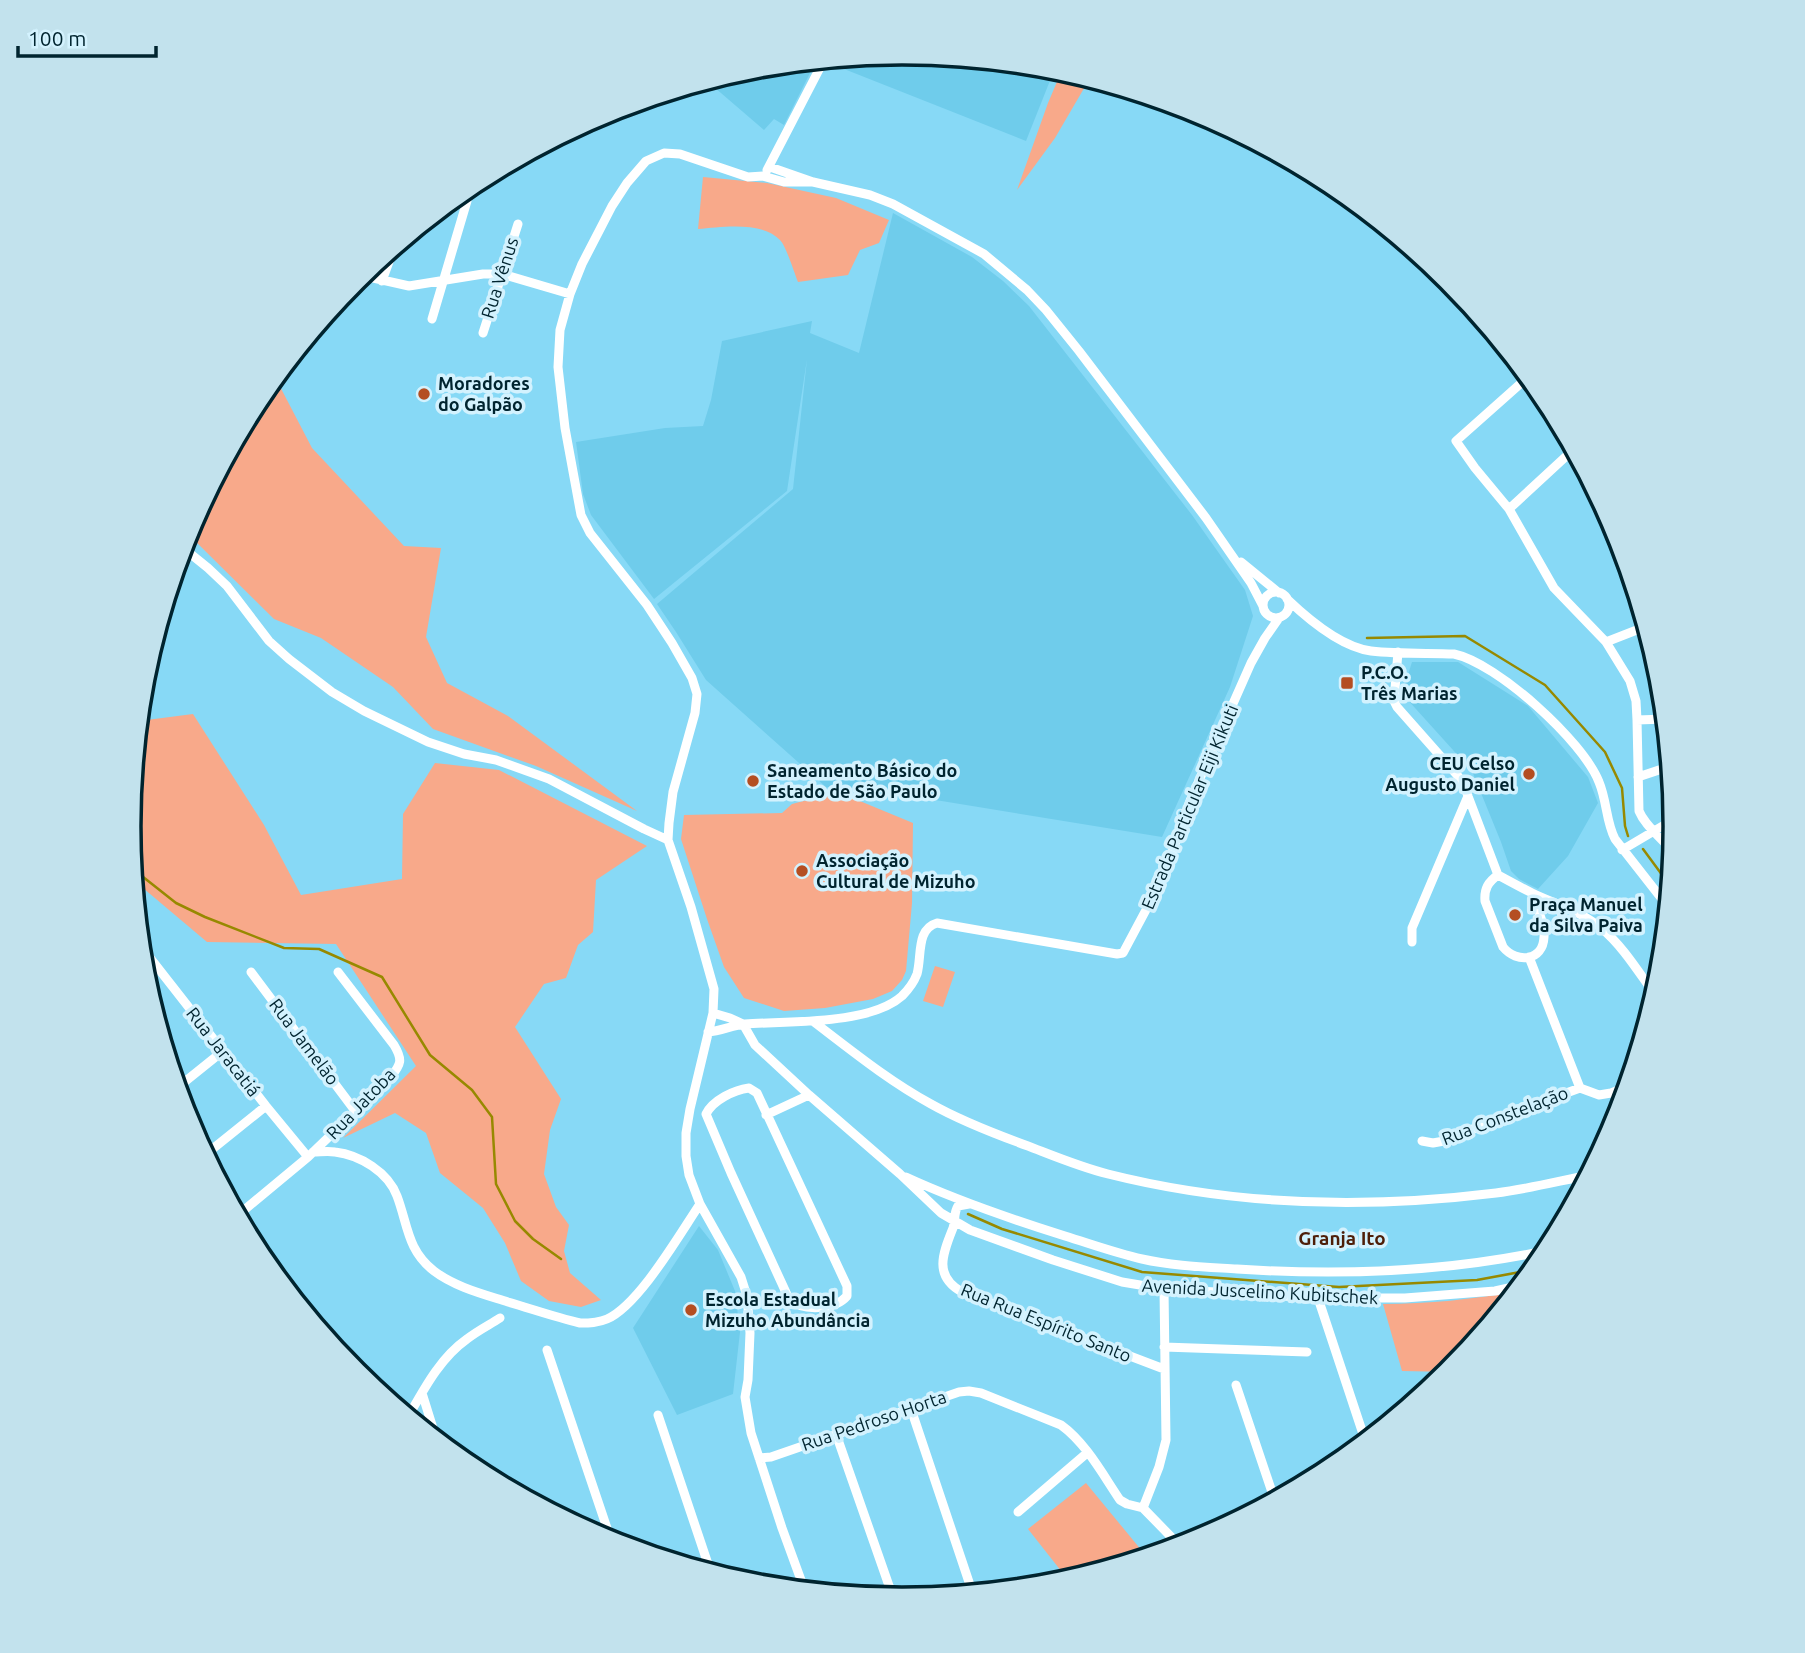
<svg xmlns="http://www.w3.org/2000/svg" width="1805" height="1653" viewBox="0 0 1805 1653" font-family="Ubuntu,sans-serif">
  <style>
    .built { fill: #6fcceb }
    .green { fill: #f8a98a }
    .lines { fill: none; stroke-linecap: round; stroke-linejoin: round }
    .stream { stroke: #978900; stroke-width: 2.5 }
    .minor { stroke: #fff; stroke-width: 9 }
    .poi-dot { fill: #b44e22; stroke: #d3f2fe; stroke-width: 2.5 }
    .labels { text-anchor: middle; stroke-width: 7; stroke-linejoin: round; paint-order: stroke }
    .street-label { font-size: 18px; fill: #00242f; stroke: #d3f2fe }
    .poi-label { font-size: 18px; font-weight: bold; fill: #00242f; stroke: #d3f2fe; text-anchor: start }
    .neighbourhood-label { font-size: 19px; font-weight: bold; fill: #4e1e08; stroke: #d3f2fe }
    .rim { fill: none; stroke: #00242f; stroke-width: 3.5 }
  </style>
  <rect width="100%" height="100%" fill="#87d9f6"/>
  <path class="built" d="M902 53 1054 67 1055 68 1026 141 839 67 842 58Z
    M816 61 784 125 774 119 764 130 707 81 752 67Z
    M893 213 972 257 1003 281 1029 306 1192 515 1245 590 1253 616 1230 687 1162 837 905 795 826 787 706 680 676 632 657 604 793 489 807 359 787 491 654 599 591 515 583 494 576 442 665 428 703 426 711 400 722 341 812 321 810 333 859 353Z
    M1412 662H1458L1528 706 1588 777 1598 803 1568 856 1538 889 1519 879 1511 871 1501 842 1472 771 1406 698 1405 684Z
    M699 1226 718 1250 735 1291 740 1332 733 1394 677 1415 633 1328Z"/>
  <path class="green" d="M1062 70 1090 78 1055 138 1017 190 1048 103Z
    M703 177 767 183 836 198 889 220 879 243 860 250 848 275 798 282C794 272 786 246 780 240 762 221 722 227 698 229Z
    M275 377 312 448 404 546 441 548 426 637 447 683 508 716 637 811 536 766 433 729 393 687 321 638 274 619 187 533 259 396Z
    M193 714 264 825 301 895 402 879 403 814 435 763 499 770 647 846 596 880 593 932 578 945 566 978 544 984 515 1027 561 1099 550 1130 544 1174 556 1207 569 1225 564 1251 570 1273 601 1300 581 1307 549 1301 521 1281 505 1243 483 1208 440 1173 426 1133 395 1113 343 1138 416 1066 336 944 207 942 143 888 135 890 129 826 139 721Z
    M838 792 913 823 912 903 906 971 902 980 892 991 873 999 825 1008 784 1011 744 998 724 967 707 919 681 839 684 815 782 813 792 804Z
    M935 966 955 972 943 1007 923 1001Z
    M1517 1292 1452 1372 1402 1371 1383 1304C1429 1304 1472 1299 1517 1292Z
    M1086 1483 1147 1557 1069 1581 1028 1529Z"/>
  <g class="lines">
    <path class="stream" d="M1367 638 1465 636 1545 685 1605 752 1622 788 1625 826 1628 836
      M1643 849 1671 887
      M133 869 176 903 205 917 284 948 319 949 382 977 430 1055 472 1090 492 1117 496 1184 515 1221 533 1239 561 1259
      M968 1214 1002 1229 1142 1272 1339 1287 1477 1280 1536 1269"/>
    <path class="minor" d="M770 167 813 182 870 195 893 204 984 254 1027 290 1046 310 1079 351 1206 518 1251 583 1263 606
      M767 170 824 60
      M360 275 409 286 483 274H502L570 294
      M382 281 394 248
      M432 319 467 201
      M483 333 518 224
      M1529 376 1456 441 1475 468 1509 509 1554 588 1606 642 1630 681 1636 701 1637 720 1639 811C1646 828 1663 838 1674 854
      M1509 509 1574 449
      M182 547 208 568 227 586 269 641 289 659 332 692 364 711 428 742 464 754 496 760 549 779 644 829 668 840
      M1241 562 1279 593
      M1263 605a13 13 0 1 1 26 0a13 13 0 1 1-26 0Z
      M1287 599C1309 620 1341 647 1371 651 1398 654 1427 653 1454 654 1497 663 1583 741 1599 782 1607 801 1606 822 1615 839L1669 908
      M1606 642 1647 626
      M1398 652 1394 701 1397 707 1458 776 1463 783 1498 875
      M1637 720 1666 719
      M1638 777 1671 766
      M1622 850 1676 818
      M1498 875C1509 881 1520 887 1532 893 1555 904 1580 911 1601 928 1623 946 1639 973 1656 996
      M1498 875C1488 882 1484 889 1485 901L1503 947C1517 964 1543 961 1544 937 1545 923 1536 906 1532 893
      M1412 942V928L1468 796
      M140 945 266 1106 308 1157
      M1529 957 1580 1088
      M251 972 356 1112
      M713 1013 730 1018 743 1024
      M814 1022C852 1051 889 1081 931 1104 961 1121 995 1134 1028 1146 1054 1156 1080 1167 1108 1174 1235 1206 1366 1209 1496 1193 1528 1189 1559 1181 1590 1175
      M743 1024 755 1045 809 1095 900 1174 941 1213 970 1230 1053 1260 1122 1282 1164 1289 1318 1298H1405L1495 1291 1522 1285
      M708 1032C721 1031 733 1025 745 1024 787 1021 870 1025 902 996 908 990 914 982 917 974 922 956 916 929 937 923L1117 954 1123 953 1163 878 1190 801 1251 663 1265 638 1279 618
      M177 1088 223 1051
      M749 1088 757 1093 847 1286V1296C835 1310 803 1312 789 1299L731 1173 706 1114C713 1100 734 1090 749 1088Z
      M766 1115 809 1095
      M1422 1141 1433 1143 1444 1141 1509 1114 1580 1088 1599 1095 1611 1093 1629 1086
      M313 1152C320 1152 328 1151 335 1152 360 1155 388 1172 397 1196 408 1225 407 1250 434 1271 455 1287 483 1294 508 1302 532 1309 555 1317 580 1323 589 1323 598 1323 607 1319 639 1305 679 1235 700 1204
      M205 1155 266 1106
      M906 1177C958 1201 1011 1219 1065 1236 1091 1244 1116 1253 1142 1259 1173 1266 1206 1267 1237 1269 1342 1276 1447 1272 1549 1250
      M969 1204 958 1206C953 1214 956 1220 953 1228 943 1253 933 1276 962 1292L1164 1369
      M237 1216 308 1157 391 1077C401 1064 403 1060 394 1045L338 972
      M1318 1298 1366 1443
      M1164 1347 1307 1352
      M547 1350 612 1543
      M1236 1385 1275 1501
      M422 1393 437 1441
      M911 1409 973 1594
      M658 1415 711 1573
      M408 1417C424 1389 440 1358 467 1339 477 1331 489 1325 500 1318
      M836 1434 894 1600
      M759 1458 771 1457 959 1392 969 1391 981 1393 1061 1425C1086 1443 1103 1475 1120 1500L1127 1504 1143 1508 1181 1547
      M1143 1508 1159 1467 1166 1440 1164 1289
      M1018 1512 1087 1453
      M805 1591 782 1528 751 1433 745 1397 748 1380 750 1333 747 1296 741 1277 700 1204 689 1175 686 1156V1133L690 1109 713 1013 714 989 691 907 668 840 669 823 673 792 695 713 697 694 692 678 672 643 647 605 590 533 581 515 565 428 558 367 560 330 570 294 582 264 612 206 627 183 646 161 664 153 680 154 748 177 763 176 784 182H813"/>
  </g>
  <g class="poi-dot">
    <circle cx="424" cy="394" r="7"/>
    <rect x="1340" y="676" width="14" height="14" rx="3.5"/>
    <circle cx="1529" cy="774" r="7"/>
    <circle cx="753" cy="781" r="7"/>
    <circle cx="802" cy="871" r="7"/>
    <circle cx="1515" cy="915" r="7"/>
    <circle cx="691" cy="1310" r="7"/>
  </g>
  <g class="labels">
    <g class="street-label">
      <text transform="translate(500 278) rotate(-72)" y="6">Rua Vênus</text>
      <text transform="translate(1190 807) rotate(-67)" y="6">Estrada Particular Eiji Kikuti</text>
      <text transform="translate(304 1042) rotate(53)" y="6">Rua Jamelão</text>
      <text transform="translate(223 1052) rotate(52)" y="6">Rua Jaracatiá</text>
      <text transform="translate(361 1104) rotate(-46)" y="6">Rua Jatoba</text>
      <text transform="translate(1505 1116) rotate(-21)" y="6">Rua Constelação</text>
      <text transform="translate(1260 1292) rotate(3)" y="6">Avenida Juscelino Kubitschek</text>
      <text transform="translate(1046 1323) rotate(22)" y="6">Rua Rua Espírito Santo</text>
      <text transform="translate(874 1421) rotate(-19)" y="6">Rua Pedroso Horta</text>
    </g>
    <g class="poi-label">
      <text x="438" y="390">Moradores<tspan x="438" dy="21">do Galpão</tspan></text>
      <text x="1361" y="679">P.C.O.<tspan x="1361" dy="21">Três Marias</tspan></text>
      <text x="1515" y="770" text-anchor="end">CEU Celso<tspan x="1515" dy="21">Augusto Daniel</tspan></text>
      <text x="767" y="777">Saneamento Básico do<tspan x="767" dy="21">Estado de São Paulo</tspan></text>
      <text x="816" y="867">Associação<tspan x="816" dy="21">Cultural de Mizuho</tspan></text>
      <text x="1529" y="911">Praça Manuel<tspan x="1529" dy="21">da Silva Paiva</tspan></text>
      <text x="705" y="1306">Escola Estadual<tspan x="705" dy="21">Mizuho Abundância</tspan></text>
    </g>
    <g class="neighbourhood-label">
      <text x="1342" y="1245">Granja Ito</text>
    </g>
  </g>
  <path d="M0 0H1805V1653H0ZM141 826a761 761 0 1 1 1522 0a761 761 0 1 1-1522 0Z" fill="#c2e2ed" fill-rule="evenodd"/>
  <path class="rim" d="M141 826a761 761 0 1 1 1522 0a761 761 0 1 1-1522 0Z"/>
  <path d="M18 46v10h138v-10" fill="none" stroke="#00242f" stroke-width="3.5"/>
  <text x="28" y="46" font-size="21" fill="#00242f" stroke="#d3f2fe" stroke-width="5" paint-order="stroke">100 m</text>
</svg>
